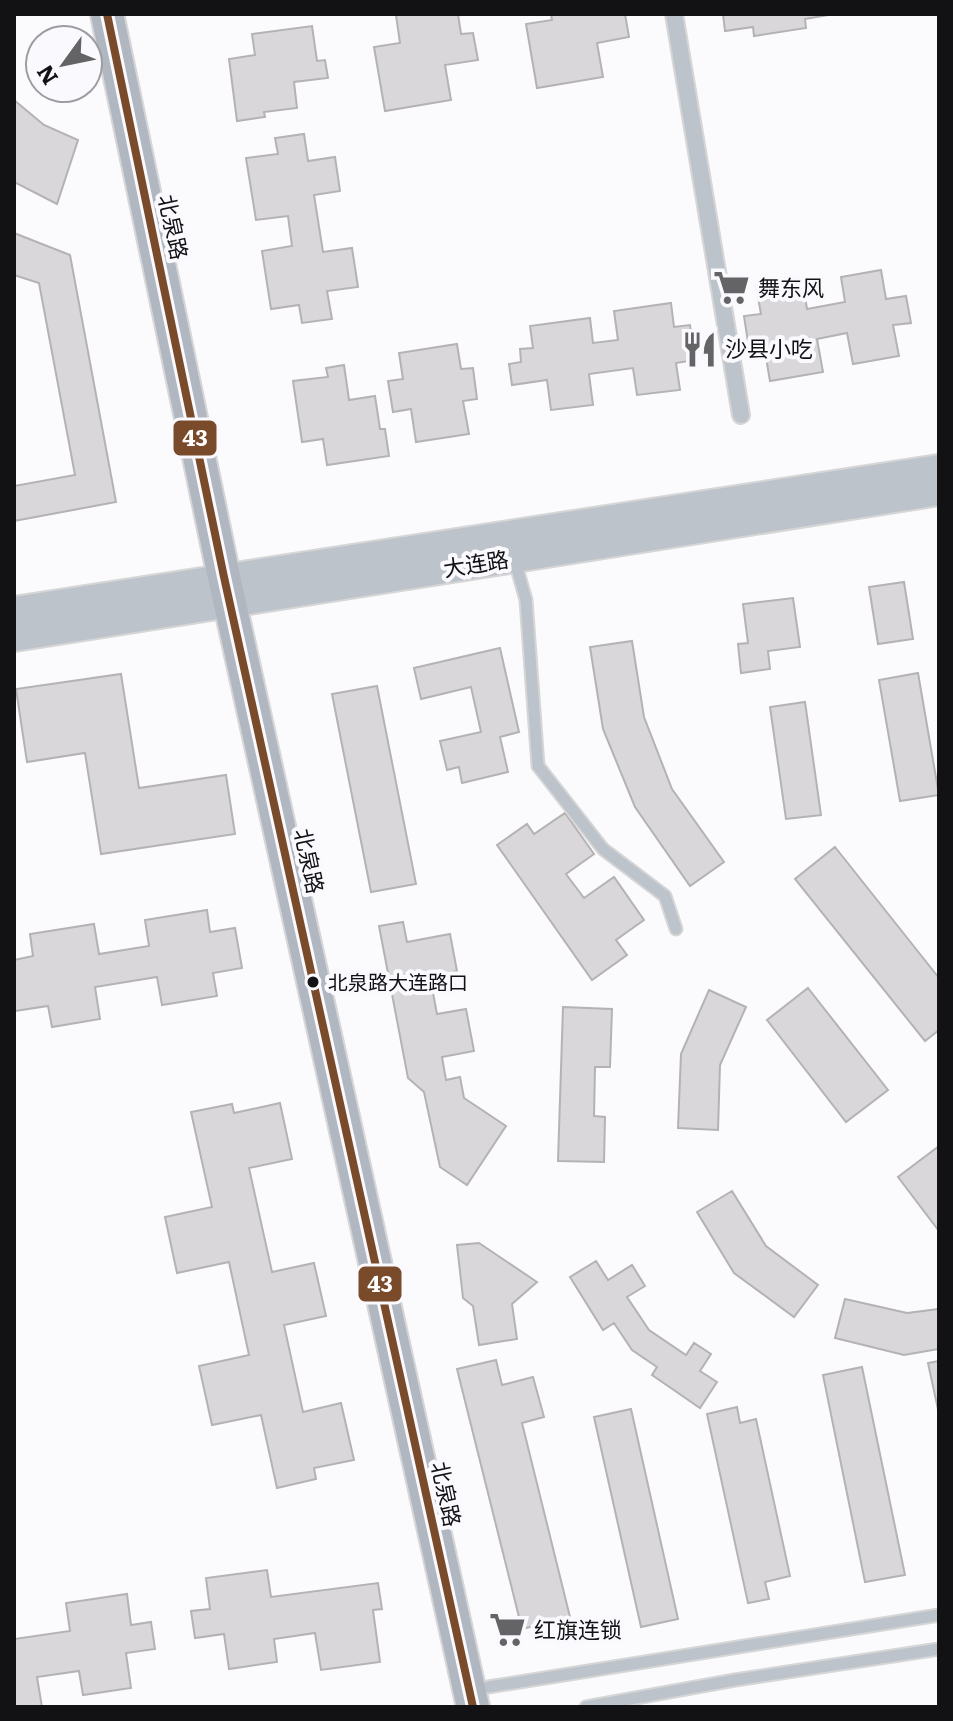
<svg xmlns="http://www.w3.org/2000/svg" width="953" height="1721" viewBox="0 0 953 1721" font-family="Literata,'Noto Sans SC',serif">
  <style>
    .building { fill: #d9d7d9; stroke: #b5b2b4; stroke-width: 2 }
    .lines { fill: none; stroke-linecap: round; stroke-linejoin: round }
    .service-casing { stroke: #d6d6d7; stroke-width: 15 }
    .pedestrian-casing { stroke: #d6d6d7; stroke-width: 20 }
    .tertiary-casing { stroke: #d6d6d7; stroke-width: 32 }
    .secondary-casing { stroke: #d6d6d7; stroke-width: 36 }
    .service { stroke: #bdc3ca; stroke-width: 11 }
    .pedestrian { stroke: #bdc3ca; stroke-width: 16 }
    .tertiary { stroke: #bdc3ca; stroke-width: 28 }
    .secondary { stroke: #b1b7c0; stroke-width: 32 }
    .bus-1-casing { stroke: #faf9fe; stroke-width: 14 }
    .bus-1 { stroke: #7a4b2a; stroke-width: 8 }
    .bus-dot { fill: #121214; stroke: #faf9fe; stroke-width: 3 }
    .labels { text-anchor: middle; stroke-width: 8; stroke-linejoin: round; paint-order: stroke }
    .bus-label { font-size: 20px; fill: #121214; stroke: #faf9fe; text-anchor: start }
    .street-label { font-size: 22px; fill: #121214; stroke: #faf9fe }
    .poi-label { font-size: 22px; fill: #121214; stroke: #faf9fe; text-anchor: start }
    .line-badge { stroke: #faf9fe; stroke-width: 3 }
    .badge-label { font-size: 22px; text-anchor: middle; font-weight: bold; fill: #fff }
  </style>
  <rect width="100%" height="100%" fill="#fbfafd"/>
  <path class="building" d="M403 14H458L461 34 473 33 478 60 445 65 451 100 385 111 374 47 400 43 396 15Z
    M551 14H625L629 37 597 43 603 77 537 88 526 24 552 20Z
    M723 14H834L805 19 806 28 754 36 753 27 725 31Z
    M312 26 317 61 325 60 328 78 294 82 297 108 264 112 265 117 237 121 229 59 255 55 252 34Z
    M14 100 44 125 78 140 57 204 14 182Z
    M304 134 308 161 335 157 340 191 314 195 323 252 352 248 358 287 327 291 332 319 302 323 299 305 271 309 262 251 292 246 288 216 256 220 246 158 278 154 275 138Z
    M14 233 70 255 116 502 14 521V486L75 475 39 283 14 275Z
    M881 270 886 299 906 296 911 323 893 325 899 356 853 364 847 333 817 339 823 372 770 381 764 346 749 349 744 316 761 314 756 286 802 278 807 309 845 302 841 277Z
    M671 303 674 327 690 325 695 360 676 363 680 390 637 395 633 368 589 374 593 405 551 410 547 380 512 385 509 364 521 362 520 349 533 348 530 326 590 318 593 343 618 340 614 311Z
    M457 344 461 369 473 368 477 399 463 401 469 434 416 442 411 409 393 412 388 381 403 379 399 353Z
    M344 365 349 400 375 396 380 429H385L389 456 327 465 323 439 302 442 293 381 328 377 326 368Z
    M904 582 913 639 878 644 869 587Z
    M793 598 800 647 768 651 770 669 741 673 738 644 748 643 743 604Z
    M632 641 644 717 672 789 724 862 690 886 635 807 603 729 590 647Z
    M500 648 519 732 500 737 508 772 462 783 459 767 447 770 440 741 481 732 471 687 421 699 414 668Z
    M918 673 939 795 900 801 879 680Z
    M121 674 139 788 226 775 235 834 101 854 85 753 27 762 16 689Z
    M377 686 416 884 371 892 332 694Z
    M805 702 821 815 786 819 770 707Z
    M565 813 594 854 566 874 584 898 614 877 644 920 616 940 627 955 592 980 497 845 527 824 534 834Z
    M835 847 939 978V1030L925 1041 795 879Z
    M207 910 210 932 235 928 242 968 213 973 217 996 162 1005 157 977 95 987 100 1019 52 1027 48 1006 15 1011 14 960 33 956 30 934 94 924 99 954 149 946 145 920Z
    M403 922 407 942 450 934 457 971 430 977 437 1014 466 1009 474 1051 442 1057 446 1080 460 1077 464 1098 506 1126 467 1185 440 1167 424 1092 408 1078 379 926Z
    M808 988 888 1090 846 1122 767 1020Z
    M709 990 746 1007 720 1065 718 1130 678 1128 681 1054Z
    M563 1007 612 1009 610 1067H595L594 1116 605 1117 604 1162 558 1161Z
    M280 1103 292 1159 249 1168 272 1272 314 1263 326 1316 284 1325 303 1412 341 1403 354 1460 314 1468 316 1479 277 1488 261 1415 212 1425 199 1366 249 1355 229 1262 177 1273 165 1217 212 1207 191 1112 232 1104 234 1113Z
    M939 1146V1231L898 1177Z
    M732 1191 766 1246 818 1285 794 1317 734 1273 697 1212Z
    M479 1243 537 1282 512 1304 517 1339 479 1345 473 1306 463 1298 457 1245Z
    M596 1261 608 1280 632 1265 645 1286 627 1297 649 1330 686 1355 694 1343 711 1354 700 1371 717 1382 700 1408 652 1375 657 1367 632 1350 614 1323 603 1330 570 1277Z
    M845 1299 907 1313 939 1309V1349L904 1355 835 1338Z
    M496 1360 502 1385 533 1377 544 1417 522 1423 570 1617 522 1629 457 1369Z
    M939 1361V1414L928 1363Z
    M862 1367 905 1575 865 1582 823 1375Z
    M737 1407 740 1423 756 1419 790 1576 765 1582 769 1599 748 1603 707 1414Z
    M631 1409 678 1619 641 1627 594 1417Z
    M267 1570 271 1597 378 1583 382 1609 373 1610 380 1662 321 1670 315 1633 274 1639 277 1662 229 1669 224 1634 195 1638 191 1611 210 1609 206 1578Z
    M127 1594 131 1625 151 1622 155 1649 126 1653 131 1688 83 1695 79 1671 37 1677 42 1707H14V1639L70 1631 66 1603Z"/>
  <g class="lines">
    <defs>
      <path id="service" d="M514 558 526 600 538 766 603 849 665 896 676 929
        M488 1687 939 1615
        M586 1707 735 1680 939 1649"/>
      <path id="pedestrian" d="M674 14 741 415"/>
      <path id="tertiary" d="M14 611 939 469
        M14 637 939 491"/>
      <path id="secondary" d="M107 14 224 577 473 1707"/>
    </defs>
    <use href="#service" class="service-casing"/>
    <use href="#pedestrian" class="pedestrian-casing"/>
    <use href="#tertiary" class="tertiary-casing"/>
    <use href="#secondary" class="secondary-casing"/>
    <use href="#service" class="service"/>
    <use href="#pedestrian" class="pedestrian"/>
    <use href="#tertiary" class="tertiary"/>
    <use href="#secondary" class="secondary"/>
    <defs>
      <path id="bus-1" d="M107 14 224 577 473 1707"/>
    </defs>
    <use href="#bus-1" class="bus-1-casing"/>
    <use href="#bus-1" class="bus-1"/>
  </g>
  <defs>
    <symbol id="supermarket-bare" viewBox="-9 -9 18 18"><path d="M-6-5.5h2.5l.6 2H6L4.5 2H-2.5L-4.4-4H-6ZM-1.5 3.2a1.3 1.3 0 1 0 .1 0ZM3 3.2a1.3 1.3 0 1 0 .1 0Z" fill="#646366" stroke="#faf9fe" stroke-width="2.5" paint-order="stroke"/></symbol>
    <symbol id="restaurant-bare" viewBox="-9 -9 18 18"><path d="M-5-6h1v4h1v-4h1v4h1v-4h1v5L-1.5 .5V6h-2V.5L-5-1ZM5-6V6H3V1.5H1.5Q1.5-4 5-6Z" fill="#646366" stroke="#faf9fe" stroke-width="2.5" paint-order="stroke"/></symbol>
  </defs>
  <g fill-rule="evenodd">
    <use href="#supermarket-bare" x="706" y="262" width="51" height="51"/>
    <use href="#restaurant-bare" x="674" y="324" width="51" height="51"/>
    <use href="#supermarket-bare" x="482" y="1604" width="51" height="51"/>
  </g>
  <circle class="bus-dot" cx="313" cy="982" r="7"/>
  <g class="labels">
    <g class="bus-label">
      <text x="328" y="990">北泉路大连路口</text>
    </g>
    <g class="street-label">
      <text transform="translate(173 227) rotate(78)" y="8">北泉路</text>
      <text transform="translate(476 564) rotate(-9)" y="8">大连路</text>
      <text transform="translate(309 861) rotate(78)" y="8">北泉路</text>
      <text transform="translate(446 1494) rotate(78)" y="8">北泉路</text>
    </g>
    <g class="poi-label">
      <text x="758" y="296">舞东风</text>
      <text x="725" y="357">沙县小吃</text>
      <text x="534" y="1638">红旗连锁</text>
    </g>
  </g>
  <g class="line-badge">
    <rect x="172" y="419" width="46" height="38" rx="8" fill="#7a4b2a"/>
    <rect x="357" y="1265" width="46" height="38" rx="8" fill="#7a4b2a"/>
  </g>
  <g class="badge-label">
    <text x="195" y="446">43</text>
    <text x="380" y="1292">43</text>
  </g>
  <rect width="953" height="1721" fill="none" stroke="#121214" stroke-width="32"/>
  <g transform="translate(64 64) rotate(237)"><circle r="38" fill="#faf9fe" stroke="#9d9da0" stroke-width="2"/>
  <path d="M0-6L14 30L0 20L-14 30Z" fill="#646366"/>
  <text y="-12" font-size="22" font-weight="bold" text-anchor="middle" fill="#121214">N</text>
  </g>
</svg>
